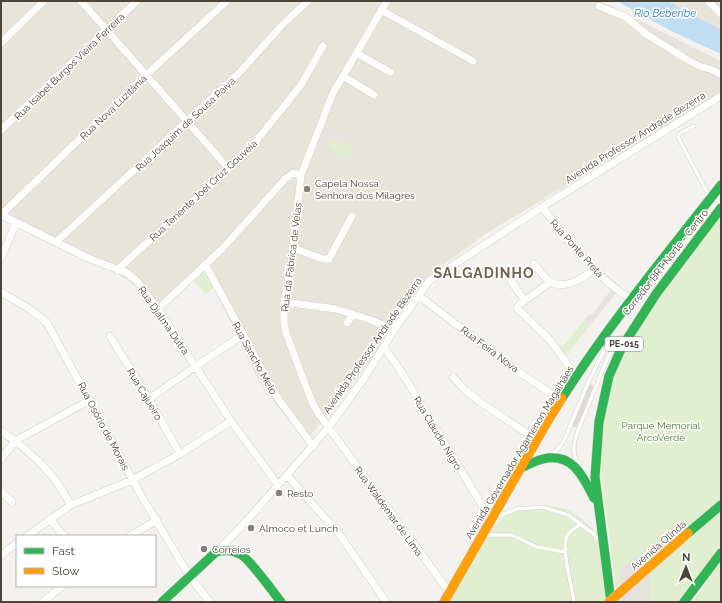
<svg xmlns="http://www.w3.org/2000/svg" width="722" height="603" viewBox="0 0 722 603" font-family="Raleway,sans-serif">
  <style>
    .residential { fill: #e7e4dc }
    .green { fill: #e1eecf }
    .parking { fill: #e6e3df }
    .water { fill: #c0ddf1 }
    .building { fill: #dedbd6; stroke: #dcd9d4 }
    .lines { fill: none; stroke-linecap: round; stroke-linejoin: round }
    .lane-casing { stroke: #d2d0cb; stroke-width: 4.5 }
    .street-casing { stroke: #d2d0cb; stroke-width: 8 }
    .fast-casing { stroke: #d3cfc5; stroke-width: 10 }
    .slow-casing { stroke: #d3cfc5; stroke-width: 10 }
    .lane { stroke: #fdfdfc; stroke-width: 3.5 }
    .street { stroke: #fdfdfc; stroke-width: 7 }
    .fast { stroke: #30b455; stroke-width: 9 }
    .slow { stroke: #ff9f0a; stroke-width: 9 }
    .slow-bridge-casing { stroke: #d6cebb; stroke-width: 10; stroke-linecap: butt }
    .slow-bridge { stroke: #ff9f0a; stroke-width: 9 }
    .poi-dot { fill: #868178; stroke: #fff; stroke-width: 1.5 }
    .labels { text-anchor: middle; stroke-width: 3; stroke-linejoin: round; paint-order: stroke }
    .shield { fill: #fff; stroke: #817c74; stroke-width: 1 }
    .shield-label { font-size: 9px; font-weight: bold; fill: #4b4439 }
    .street-label { font-size: 10px; fill: #4b4439; stroke: #fff }
    .poi-label { font-size: 10px; fill: #4b4439; stroke: #fff; text-anchor: start }
    .park-label { font-size: 10px; fill: #4a7f2a; stroke: #fff }
    .water-label { font-size: 11px; font-style: italic; fill: #2e7ab2; stroke: #fff }
    .district-label { font-size: 14px; font-weight: bold; letter-spacing: 1px; fill: #6e6250; stroke: #fff }
  </style>
  <rect width="100%" height="100%" fill="#f4f2ee"/>
  <path class="residential" d="M1 1H600L721 61V93L490 231 434 271 399 310 388 329 374 357 305 442 260 383 202 264 154 311 137 287 114 271 1 214Z
    M644 1H721V40Z"/>
  <path class="green" d="M331 140 353 146 351 159 336 155 335 150 330 149Z
    M721 212V502L616 588 602 479 601 448 612 364Z
    M205 271 214 288 205 294 194 281Z
    M584 320 591 324 564 358 560 350V345L564 346Z
    M544 505 567 509 582 519 599 534 607 602H447L484 535 509 513Z
    M721 509V546L681 602H616Z
    M721 562V602H692Z"/>
  <path class="parking" d="M611 290 616 293 591 324 584 320 589 314 592 315Z
    M642 554 648 557 651 579 649 602H622L619 575 620 571 628 563Z"/>
  <path class="water" d="M617 1H668L698 18 721 30V54L671 31Z"/>
  <path class="building" d="M589 384 594 387 576 427 571 425Z"/>
  <g class="lines">
    <defs>
      <path id="lane" d="M694 126 679 134 678 137 709 196
        M554 453 563 443 588 383 607 344
        M576 460C572 451 574 442 577 433L608 357 620 337
        M499 516 517 509 542 507 568 515 594 534 597 539
        M487 535H512L537 547 565 552
        M574 602C572 587 561 549 567 536 569 531 576 527 581 524"/>
      <path id="street" d="M81 1 229 169
        M387 1 333 93 301 175 290 273 284 302V323L286 333 304 381 312 402 318 413 450 593
        M708 1 721 14
        M599 6 626 17 646 34 686 59 699 66 713 70 721 75
        M381 10 473 61
        M1 43 44 1
        M356 53 390 72
        M343 76 374 95
        M1 130 137 1
        M542 207C567 239 597 280 633 300
        M1 215 88 258 127 273 137 281 158 309 231 421 278 485
        M1 215 146 75 227 1
        M56 242 238 74 282 25 308 1
        M293 248 323 259H329L352 216
        M1 258 16 223
        M205 264 277 397 313 446
        M534 264C539 270 544 278 551 282 567 290 583 278 594 269
        M117 270 249 150 301 85 323 46
        M511 281 525 301
        M550 282 519 305 517 308 550 340 570 368 577 375
        M1 292 30 309 47 323 142 497 190 577 210 602
        M419 296 519 372 562 401
        M284 302 336 309 371 320 394 330
        M158 309 222 249 285 179 293 173 301 175
        M347 323 353 314
        M110 336 149 399 180 454
        M384 347 406 379 491 520
        M453 377 465 390 480 402 537 440
        M149 399 196 366 243 335
        M1 431C17 442 33 455 46 469 56 480 64 493 71 505
        M1 459 15 441 90 400
        M287 475 340 535 386 602
        M1 491 12 502
        M50 519 64 536
        M27 536 71 505 132 480 180 454 231 421
        M130 536 157 520
        M218 551 250 517 328 428 365 377 394 330 429 281 542 207 721 96
        M1 555 17 543
        M43 602 62 586"/>
      <path id="fast" d="M562 398C610 323 666 255 721 185
        M520 468C528 465 535 461 543 459 572 452 583 476 594 498
        M688 533 721 505
        M162 602 216 552C224 550 233 550 240 554 250 559 273 592 281 602
        M611 602 595 477 599 422 609 376 622 347 656 294 721 208
        M684 602 721 553"/>
      <path id="slow" d="M444 602 546 424 562 398"/>
    </defs>
    <use href="#lane" class="lane-casing"/>
    <use href="#street" class="street-casing"/>
    <use href="#fast" class="fast-casing"/>
    <use href="#slow" class="slow-casing"/>
    <use href="#lane" class="lane"/>
    <use href="#street" class="street"/>
    <use href="#fast" class="fast"/>
    <use href="#slow" class="slow"/>
    <defs>
      <path id="slow-bridge" d="M609 602 688 533"/>
    </defs>
    <use href="#slow-bridge" class="slow-bridge-casing"/>
    <use href="#slow-bridge" class="slow-bridge"/>
  </g>
  <g class="poi-dot">
    <circle cx="307" cy="189" r="4"/>
    <circle cx="279" cy="493" r="4"/>
    <circle cx="251" cy="528" r="4"/>
    <circle cx="204" cy="549" r="4"/>
  </g>
  <g class="labels">
    <rect class="shield" x="605" y="337" width="38" height="14" rx="3"/>
    <g class="shield-label">
      <text x="624" y="347">PE-015</text>
    </g>
    <g class="street-label">
      <text transform="translate(69 66) rotate(-44)" y="4">Rua Isabel Burgos Vieira Ferreira</text>
      <text transform="translate(113 107) rotate(-44)" y="4">Rua Nova Luzitânia</text>
      <text transform="translate(185 124) rotate(-43)" y="4">Rua Joaquim de Sousa Paiva</text>
      <text transform="translate(635 137) rotate(-32)" y="4">Avenida Professor Andrade Bezerra</text>
      <text transform="translate(203 190) rotate(-43)" y="4">Rua Tenente Joel Cruz Gouveia</text>
      <text transform="translate(577 248) rotate(48)" y="4">Rua Ponte Preta</text>
      <text transform="translate(291 257) rotate(-83)" y="4">Rua da Fábrica de Velas</text>
      <text transform="translate(665 262) rotate(-52)" y="4">Corredor BRT Norte - Centro</text>
      <text transform="translate(164 320) rotate(55)" y="4">Rua Djalma Dutra</text>
      <text transform="translate(372 345) rotate(-55)" y="4">Avenida Professor Andrade Bezerra</text>
      <text transform="translate(490 349) rotate(37)" y="4">Rua Feira Nova</text>
      <text transform="translate(255 358) rotate(61)" y="4">Rua Sancho Melo</text>
      <text transform="translate(145 394) rotate(59)" y="4">Rua Cajueiro</text>
      <text transform="translate(104 426) rotate(62)" y="4">Rua Osório de Morais</text>
      <text transform="translate(438 433) rotate(59)" y="4">Rua Cláudio Nigro</text>
      <text transform="translate(519 452) rotate(-59)" y="4">Avenida Governador Agamenon Magalhães</text>
      <text transform="translate(389 511) rotate(54)" y="4">Rua Waldemar de Lima</text>
      <text transform="translate(658 545) rotate(-41)" y="4">Avenida Olinda</text>
    </g>
    <g class="poi-label">
      <text x="315" y="187">Capela Nossa<tspan x="315" dy="12">Senhora dos Milagres</tspan></text>
      <text x="287" y="497">Resto</text>
      <text x="259" y="532">Almoco et Lunch</text>
      <text x="212" y="553">Correios</text>
    </g>
    <g class="park-label">
      <text x="661" y="429">Parque Memorial<tspan x="661" dy="12">ArcoVerde</tspan></text>
    </g>
    <g class="water-label">
      <text x="665" y="17">Rio Beberibe</text>
    </g>
    <g class="district-label">
      <text x="484" y="278">SALGADINHO</text>
    </g>
  </g>
  <rect width="722" height="603" fill="none" stroke="#4b4439" stroke-width="4"/>
  <rect x="16" y="535" width="140" height="52" fill="#ffffff" stroke="#b7b4b0"/>
  <rect x="24" y="548" width="20" height="6" fill="#30b455" stroke="#b7b4b0"/>
  <text x="52" y="555" font-size="12" fill="#4b4439">Fast</text>
  <rect x="24" y="568" width="20" height="6" fill="#ff9f0a" stroke="#b7b4b0"/>
  <text x="52" y="575" font-size="12" fill="#4b4439">Slow</text>
  <g transform="translate(686 567) rotate(1)" stroke="#ffffff" stroke-width="3" paint-order="stroke">
  <path d="M0-3L7 15L0 10L-7 15Z" fill="#4b4439"/>
  <text y="-6" font-size="11" font-weight="bold" text-anchor="middle" fill="#4b4439">N</text>
  </g>
</svg>
